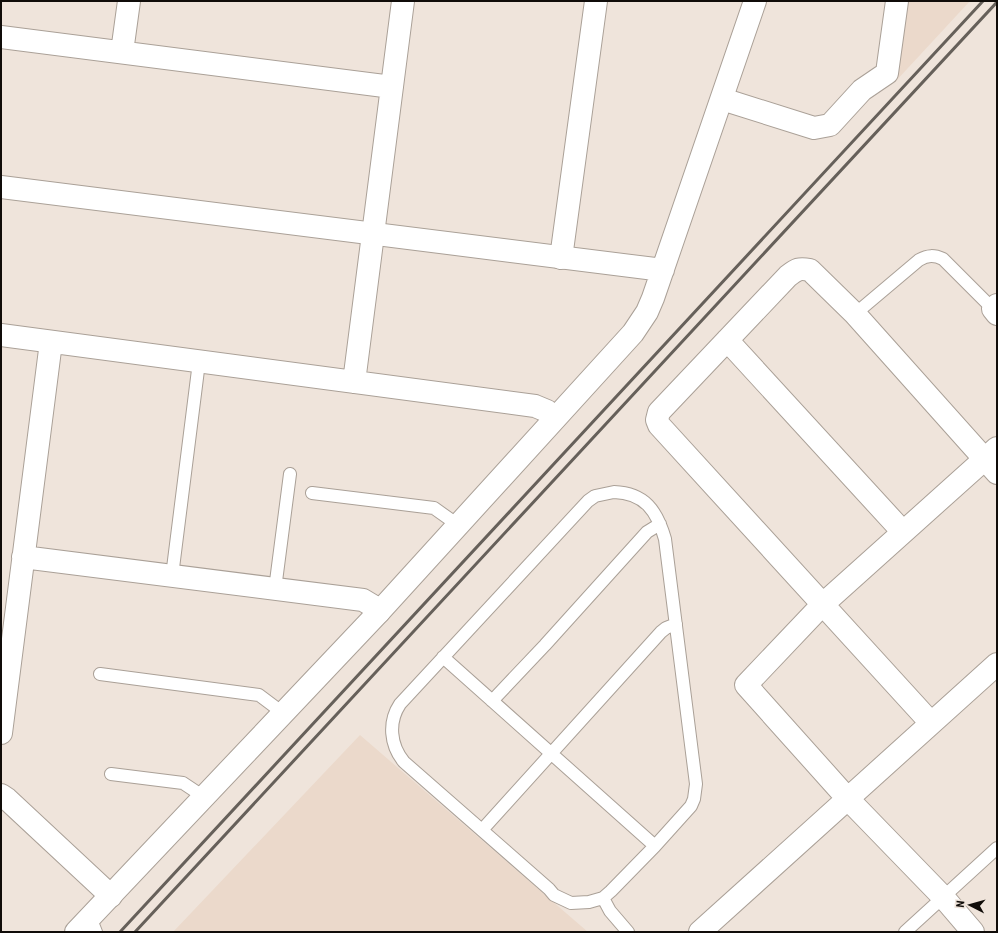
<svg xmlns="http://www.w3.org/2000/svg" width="998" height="933" viewBox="0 0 998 933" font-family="'Roboto Condensed',sans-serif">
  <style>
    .built { fill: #ebd9cb }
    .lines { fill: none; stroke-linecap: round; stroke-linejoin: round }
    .service-casing { stroke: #aaa097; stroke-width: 14 }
    .minor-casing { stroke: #aaa097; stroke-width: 24 }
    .tertiary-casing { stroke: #aaa097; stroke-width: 24 }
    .service { stroke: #fff; stroke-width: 12 }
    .minor { stroke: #fff; stroke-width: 22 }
    .tertiary { stroke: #fff; stroke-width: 22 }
    .rail { stroke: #66605a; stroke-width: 3 }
  </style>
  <rect width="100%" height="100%" fill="#efe4db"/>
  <path class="built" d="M909 1H970L895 82Z
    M360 735 588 932H173Z"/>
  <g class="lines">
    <defs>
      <path id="service" d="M855 314 919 260C928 255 934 255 943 259L993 309
        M614 492C645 493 657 511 665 539L696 784 694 799 691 806 655 846 611 891 603 898 589 902 571 903 554 895 549 889 404 762C390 745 388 722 400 704L588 501 595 496Z
        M312 493 434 508 458 525
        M172 576 199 362
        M275 589 290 474
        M443 657 655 846
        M100 674 259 695 283 713
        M492 701 545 645 647 532 660 524
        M111 774 183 783 204 797
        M482 830 661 632 666 628 676 624
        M603 898 610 911 628 932
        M90 917 96 932
        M905 932 997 848"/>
      <path id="minor" d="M1 37 392 87
        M122 52 129 1
        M722 99 814 128 830 125 862 90 887 73 897 1
        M561 258 596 1
        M997 305 993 309 997 314
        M1 335 535 406 547 411 555 418
        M727 340 903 532
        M354 382 403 1
        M23 557 363 600 373 606 379 612
        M931 723 659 425 657 420 659 412 788 276C797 269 799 268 810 270L855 314 997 473
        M1 733 51 342
        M1 795 7 799 111 896
        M700 932 997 664
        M973 932 944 898 848 799 746 685 822 605 997 448"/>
      <path id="tertiary" d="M1 187 663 270
        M76 932 379 612 633 333 647 312 653 298 755 1"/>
    </defs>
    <use href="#service" class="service-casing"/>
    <use href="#minor" class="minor-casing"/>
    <use href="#tertiary" class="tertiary-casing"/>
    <use href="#service" class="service"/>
    <use href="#minor" class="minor"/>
    <use href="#tertiary" class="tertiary"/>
    <path class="rail" d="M120 932 983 1
      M135 932 997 2"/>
  </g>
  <rect width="998" height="933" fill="none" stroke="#100c09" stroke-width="4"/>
  <g transform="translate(970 905) rotate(276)" stroke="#efe4db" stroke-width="3" paint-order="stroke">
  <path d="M0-3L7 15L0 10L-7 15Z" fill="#100c09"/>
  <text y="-6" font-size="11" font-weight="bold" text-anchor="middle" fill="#100c09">N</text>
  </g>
</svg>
